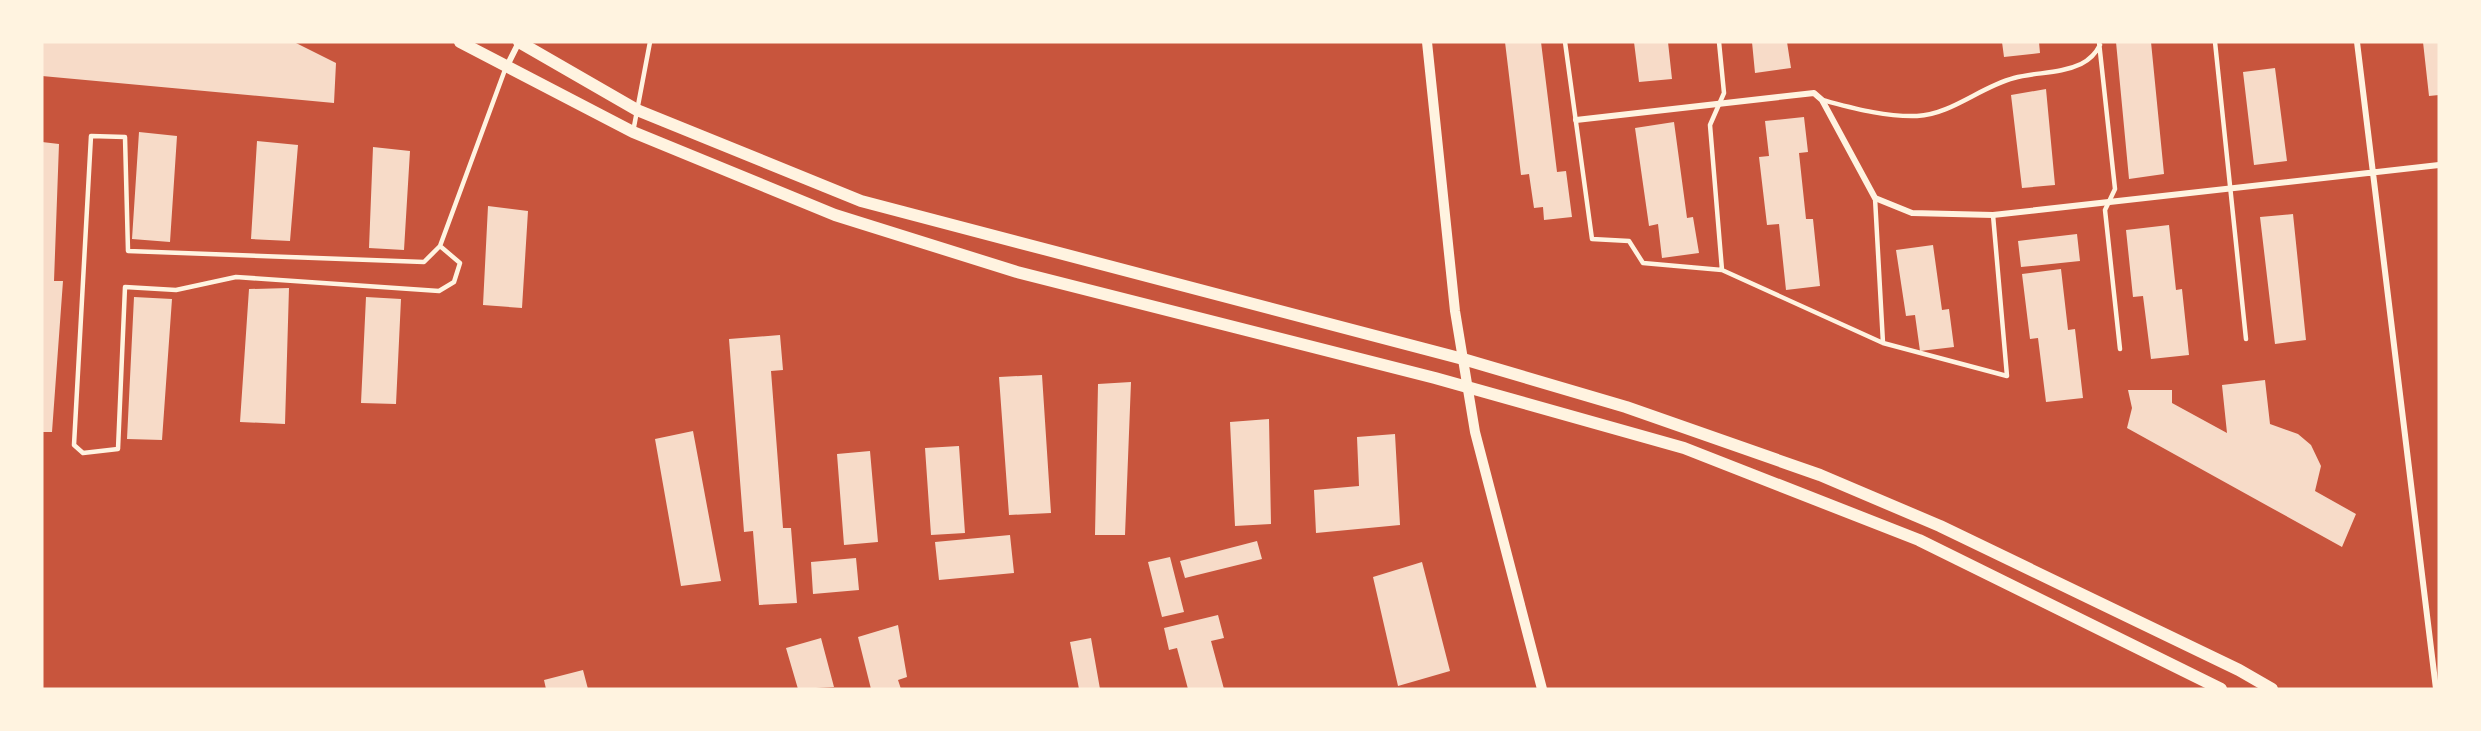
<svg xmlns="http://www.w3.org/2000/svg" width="2481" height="731" viewBox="0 0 2481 731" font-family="Karla,sans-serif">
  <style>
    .building { fill: #f7dbc8 }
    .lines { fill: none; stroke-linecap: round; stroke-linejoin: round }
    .service { stroke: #fff3e0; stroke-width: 4.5 }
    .minor { stroke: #fff3e0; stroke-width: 6 }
    .tertiary { stroke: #fff3e0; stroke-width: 10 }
    .secondary { stroke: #fff3e0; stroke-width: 12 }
  </style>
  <rect width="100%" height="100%" fill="#c8553d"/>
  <path class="building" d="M42 42H294L336 63 334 103 42 76Z
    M1505 42H1541L1557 172 1566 171 1572 217 1544 220 1543 207 1534 208 1529 174 1521 175Z
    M1634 42H1668L1672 79 1639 82Z
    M1752 42H1787L1791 68 1755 73Z
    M2002 42H2039L2040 53 2004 57Z
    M2116 42H2151L2164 174 2129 179Z
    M2423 42H2439V95L2429 96Z
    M2275 68 2287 161 2254 165 2243 72Z
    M2046 89 2055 185 2022 188 2011 95Z
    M1804 117 1808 152 1799 153 1806 219H1813L1820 286 1786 290 1779 224 1767 225 1759 157 1769 156 1765 121Z
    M1674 122 1687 218 1693 217 1699 253 1662 258 1658 224 1649 226 1635 128Z
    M139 132 177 136 170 242 132 239Z
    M257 141 298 145 290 241 251 239Z
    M42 142 59 144 54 281H63L52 432H42Z
    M373 147 410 151 404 250 369 248Z
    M488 206 528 211 522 308 483 305Z
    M2293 214 2306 340 2275 344 2260 217Z
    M2169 225 2176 290 2182 289 2189 355 2151 359 2143 296 2133 297 2126 230Z
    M2077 234 2080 261 2021 267 2018 241Z
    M1933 245 1942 310 1949 309 1954 347 1920 351 1915 315 1906 316 1896 250Z
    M2061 269 2068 330 2075 329 2083 398 2046 402 2038 338 2030 339 2022 274Z
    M289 288 285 424 240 422 249 289Z
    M134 297 172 299 162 440 127 439Z
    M366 297 401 299 396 404 361 403Z
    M780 335 783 370 771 371 783 528H791L797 603 759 605 753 531 744 532 729 339Z
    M1042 375 1051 513 1009 515 999 377Z
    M2265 380 2270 424 2298 434 2311 445 2321 466 2315 491 2356 514 2342 547 2127 428 2132 408 2128 390H2172V403L2227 433 2222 385Z
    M1131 382 1125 535H1095L1098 384Z
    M1269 419 1271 524 1235 526 1230 422Z
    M693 431 721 581 681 586 655 439Z
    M1395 434 1400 525 1316 533 1314 490 1359 486 1357 437Z
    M959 446 965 533 931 535 925 448Z
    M870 451 878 542 844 545 837 454Z
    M1010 535 1014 573 939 580 935 542Z
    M1257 541 1262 559 1185 578 1180 561Z
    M1170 557 1184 612 1162 617 1148 562Z
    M856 558 859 590 813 594 811 562Z
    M1422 562 1450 671 1398 686 1373 577Z
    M1218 615 1224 638 1211 641 1224 689H1188L1177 648 1169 650 1164 628Z
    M898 625 907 677 898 680 901 689H871L858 637Z
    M821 638 834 687 798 689 786 648Z
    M1091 638 1100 689H1079L1070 642Z
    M583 670 588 689H546L544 680Z"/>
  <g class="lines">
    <path class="service" d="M1565 42 1592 239 1629 241 1643 263 1722 270 1710 125 1724 93 1719 42
      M2099 42 2115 189 2105 210 2120 349
      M2215 42 2246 339
      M1822 100C1853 108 1884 117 1917 116 1952 114 1980 87 2014 78 2036 72 2060 74 2081 64 2089 60 2096 53 2100 45
      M633 132 650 42
      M440 246 424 262 128 251 125 137 91 136 74 445 83 453 118 449 125 287 176 290 236 277 439 291 454 282 460 263 440 246 506 67
      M1722 270 1883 343 1875 198
      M1883 343 2007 376 1993 215"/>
    <path class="minor" d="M2357 42 2436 689
      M507 66 519 42
      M1576 120 1814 93 1822 100 1875 198 1912 213 1993 215 2439 165"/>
    <path class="tertiary" d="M1427 42 1455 311 1475 432 1542 689"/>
    <path class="secondary" d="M460 42 633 132 835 215 1017 272 1435 378 1684 448 1919 540 2221 689
      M519 42 637 110 861 201 1463 359 1626 407 1820 475 1940 526 2239 670 2272 689"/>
  </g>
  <rect width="2481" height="731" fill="none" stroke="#fff3e0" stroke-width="87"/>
</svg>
